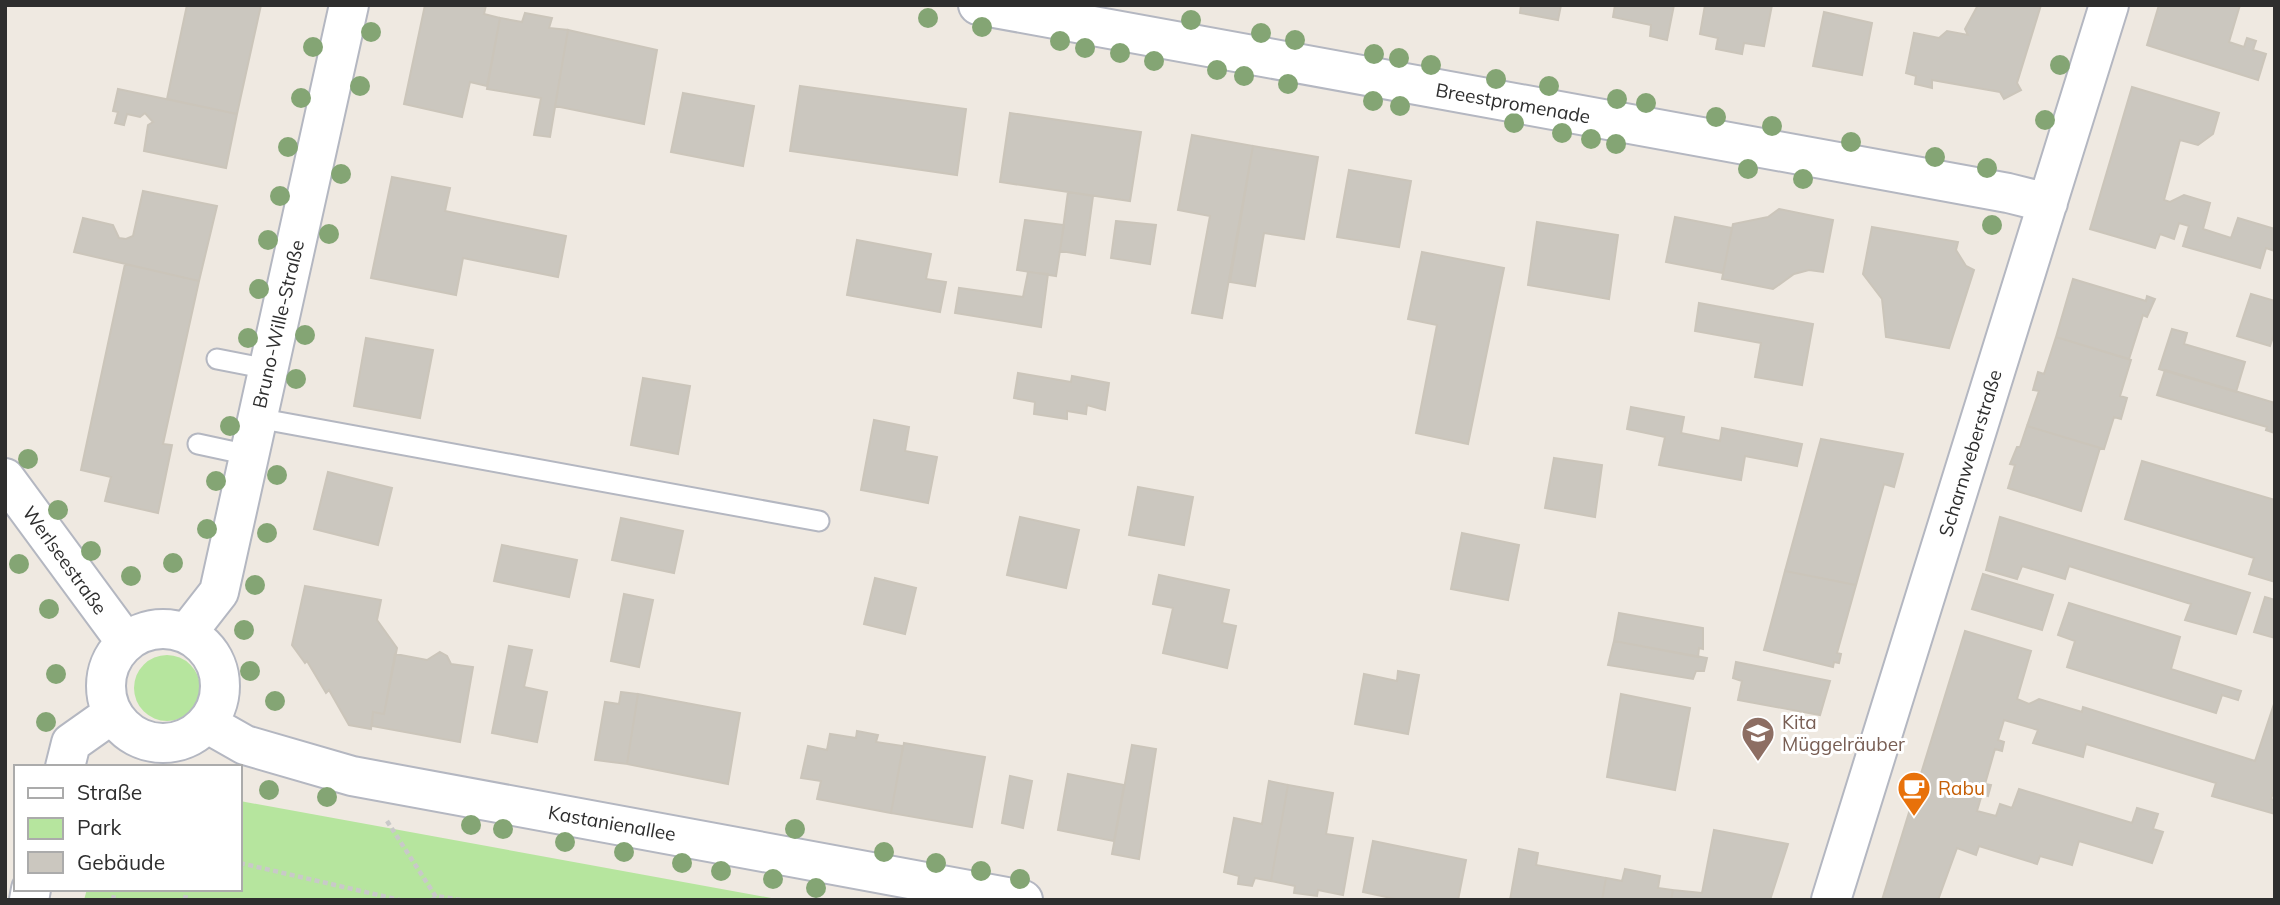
<svg xmlns="http://www.w3.org/2000/svg" width="2280" height="905" viewBox="0 0 2280 905" font-family="Mulish,sans-serif">
  <style>
    .green { fill: #b6e59e }
    .building { fill: #cbc7bf; stroke: #cbc5ba; stroke-width: 2 }
    .lines { fill: none; stroke-linecap: round; stroke-linejoin: round }
    .service-casing { stroke: #b4b7c1; stroke-width: 23 }
    .minor-casing { stroke: #b4b7c1; stroke-width: 42 }
    .path { stroke: #c9c9c9; stroke-width: 4.5; stroke-dasharray: 5 3.5; stroke-linecap: butt }
    .service { stroke: #fff; stroke-width: 19 }
    .minor { stroke: #fff; stroke-width: 38 }
    .tree { fill: #84a574 }
    .labels { text-anchor: middle; stroke-width: 6; stroke-linejoin: round; paint-order: stroke }
    .street-label { font-size: 19px; fill: #2e2e2e; stroke: #fff }
    .education-label { font-size: 19px; fill: #785e54; stroke: #fff; text-anchor: start }
    .food-label { font-size: 19px; fill: #c56008; stroke: #fff; text-anchor: start }
  </style>
  <rect width="100%" height="100%" fill="#efe9e1"/>
  <path class="green" d="M134 688a33 33 0 1 1 66 0a33 33 0 1 1-66 0Z
    M240 801 782 900H84L87 889H240Z"/>
  <path class="building" d="M187 5H261L237 114 167 99Z
    M425 5H486L484 14 500 18 487 86 470 82 462 117 404 104Z
    M1521 5H1561L1558 20 1520 13Z
    M1615 5H1674L1667 40 1650 36 1651 25 1613 17Z
    M1705 5H1772L1764 46 1744 43 1742 54 1716 49 1718 38 1700 34Z
    M1978 5H2041L2017 83 2021 90 2004 99 2000 92 1932 80V88L1915 84 1916 76 1906 73 1914 33 1939 38 1947 31 1968 35 1965 29Z
    M2159 5H2240L2229 42 2244 47 2247 38 2256 41 2253 50 2266 54 2258 80 2147 45Z
    M1824 12 1872 23 1862 75 1813 66Z
    M525 13 552 18 549 28 568 30 550 137 534 135 541 98 487 89 500 18 522 22Z
    M568 30 657 50 644 124 555 106Z
    M800 86 966 109 957 175 790 151Z
    M2132 87 2219 113 2213 134 2198 145 2180 140 2164 200 2170 202 2184 195 2210 203 2203 229 2231 238 2238 218 2275 229V251L2266 248 2260 268 2183 246 2189 226 2179 223 2174 239 2160 234 2155 248 2090 229Z
    M118 89 237 114 226 168 144 151 148 125 153 122 145 113 140 117 127 114 124 125 115 123 118 112 113 111Z
    M683 93 754 106 743 166 671 152Z
    M1010 113 1141 132 1130 201 1000 182Z
    M1192 135 1253 146 1222 318 1192 313 1210 216 1178 210Z
    M1253 146 1318 157 1304 239 1264 233 1255 286 1230 282Z
    M1349 170 1411 181 1399 247 1337 237Z
    M392 177 450 188 445 211 566 236 558 277 463 258 456 295 371 278Z
    M143 191 217 206 199 281 74 252 83 218 113 225 119 238 126 239 133 236Z
    M1068 192 1093 196 1085 255 1060 251Z
    M1779 209 1833 220 1823 272 1809 270 1794 274 1773 289 1722 279 1733 224 1768 217Z
    M1675 217 1732 228 1723 273 1666 262Z
    M1025 220 1064 225 1056 276 1017 270Z
    M1116 221 1156 225 1150 264 1111 258Z
    M1537 222 1618 235 1609 299 1528 285Z
    M1872 227 1958 242 1956 250 1966 266 1974 270 1949 348 1886 337 1882 299 1863 274Z
    M857 240 931 254 926 279 946 282 940 312 847 295Z
    M1422 252 1504 268 1468 444 1416 433 1437 325 1408 319Z
    M125 264 199 281 163 444 172 445 158 513 105 501 111 477 81 470Z
    M1028 272 1048 274 1041 327 955 313 959 288 1023 297Z
    M2073 279 2146 301 2147 296 2155 299 2147 317 2143 315 2129 359 2056 337Z
    M2251 294 2275 301V331L2270 346 2237 336Z
    M1699 303 1813 324 1802 385 1755 377 1761 343 1695 331Z
    M2172 329 2187 333 2184 344 2245 362 2236 392 2159 369Z
    M2056 337 2131 360 2120 396 2127 398 2121 419 2114 417 2104 449 2027 426 2039 391 2033 390 2038 372 2044 374Z
    M366 338 433 350 420 418 354 406Z
    M2165 370 2275 403V433L2266 430 2267 427 2157 395Z
    M1018 373 1071 382 1072 376 1109 383 1105 410 1087 405 1086 414 1067 411V419L1034 414 1035 402 1014 398Z
    M643 378 690 386 678 454 631 445Z
    M1631 407 1684 417 1681 433 1720 441 1722 428 1802 444 1797 466 1745 456 1741 480 1659 465 1665 437 1627 429Z
    M874 420 909 427 905 451 937 457 928 503 861 490Z
    M2027 426 2100 448 2081 511 2008 488 2015 465 2010 464 2017 447H2020Z
    M1821 439 1903 454 1894 487 1884 484 1856 585 1785 571Z
    M1554 458 1602 465 1595 517 1545 508Z
    M2142 461 2275 500V582L2249 574 2254 558 2125 519Z
    M328 472 392 488 378 545 314 529Z
    M1138 487 1193 497 1184 545 1129 535Z
    M1020 517 1079 530 1066 588 1007 575Z
    M2000 517 2250 593 2236 634 2185 620 2191 604 2069 566 2065 579 2022 566 2017 579 1986 570Z
    M621 518 683 531 674 573 612 560Z
    M1462 533 1519 545 1508 600 1451 589Z
    M502 545 577 560 569 597 494 581Z
    M1785 571 1856 585 1837 653 1841 654 1839 663 1834 662 1833 667 1764 650Z
    M1983 574 2053 595 2042 630 1972 609Z
    M1159 575 1229 590 1222 623 1236 626 1227 668 1163 653 1173 608 1153 604Z
    M875 578 916 588 905 634 864 624Z
    M305 586 381 600 377 620 397 648 384 714 373 712 371 729 349 725 329 690 326 693 307 661 305 663 292 645Z
    M624 594 653 600 639 667 611 661Z
    M2265 597 2275 600V638L2254 632Z
    M2069 603 2180 637 2171 669 2241 691 2238 700 2222 695 2216 713 2067 667 2075 641 2058 635Z
    M1619 613 1703 628V649L1699 648 1698 657 1614 641Z
    M1965 631 2031 651 2017 699 2029 704 2039 699 2082 712 2083 707 2255 761 2275 701V787L2271 799 2275 800V814L2212 796 2216 783 2086 744 2083 757 2033 743 2038 730 2004 720 1998 740 2004 742 2002 751 1995 749 1985 784 1991 785 1988 796 1982 794 1977 811 1996 816 2000 804 2012 808 2019 789 2132 823 2137 808 2158 814 2153 829 2163 832 2152 863 2079 841 2072 865 2040 856 2037 864 1979 846 1976 855 1957 848 1938 900H1882Z
    M1614 641 1707 658 1704 671H1696L1693 679 1608 665Z
    M509 646 532 650 524 687 547 692 537 742 492 733Z
    M440 652 447 656 451 664 473 667 460 742 372 726 373 712 384 714 395 654 427 660Z
    M1736 662 1830 681 1820 715 1738 700 1742 681 1733 678Z
    M1398 671 1419 675 1408 734 1355 724 1364 674 1397 681Z
    M621 692 638 694 627 764 595 760 605 702 619 704Z
    M638 694 740 713 728 784 627 764Z
    M1621 694 1690 708 1675 790 1607 777Z
    M857 731 878 735 876 742 903 746 891 813 817 799 821 781 801 778 808 746 827 750 830 734 856 738Z
    M904 743 985 757 972 827 891 813Z
    M1132 745 1156 749 1139 859 1112 854Z
    M1068 774 1124 785 1114 841 1058 830Z
    M1010 776 1032 781 1023 828 1002 823Z
    M1269 781 1288 785 1271 881 1255 878 1252 886 1238 884 1239 876 1224 872 1234 818 1262 824Z
    M1288 785 1333 793 1326 834 1353 838 1343 895 1318 890 1317 896 1294 893 1295 886 1271 881Z
    M1714 830 1788 844 1770 900H1671L1673 890 1702 893Z
    M1373 841 1466 860 1458 900H1400L1363 892Z
    M1519 849 1538 853 1536 865 1606 878 1602 900H1510Z
    M1625 869 1660 876 1658 888 1673 890 1671 900H1602L1606 878 1622 881Z"/>
  <g class="lines">
    <defs>
      <path id="service" d="M217 359 268 369
        M257 418 819 521
        M198 444 249 455"/>
      <path id="minor" d="M978 5 2008 193 2048 203
        M5 478 125 641
        M106 686a57 57 0 1 1 114 0a57 57 0 1 1-114 0Z
        M187 633 219 592 349 5
        M208 724 245 745 352 776 1023 900
        M65 767 71 743 112 714
        M29 900 31 889
        M1831 900 2109 5"/>
    </defs>
    <use href="#service" class="service-casing"/>
    <use href="#minor" class="minor-casing"/>
    <path class="path" d="M387 821 438 900
      M240 863 400 900
      M113 900 115 889
      M185 900 187 889
      M432 900 437 896 461 900"/>
    <use href="#service" class="service"/>
    <use href="#minor" class="minor"/>
  </g>
  <g class="tree">
    <circle cx="928" cy="18" r="10"/>
    <circle cx="1191" cy="20" r="10"/>
    <circle cx="982" cy="27" r="10"/>
    <circle cx="371" cy="32" r="10"/>
    <circle cx="1261" cy="33" r="10"/>
    <circle cx="1295" cy="40" r="10"/>
    <circle cx="1060" cy="41" r="10"/>
    <circle cx="313" cy="47" r="10"/>
    <circle cx="1085" cy="48" r="10"/>
    <circle cx="1120" cy="53" r="10"/>
    <circle cx="1374" cy="54" r="10"/>
    <circle cx="1399" cy="58" r="10"/>
    <circle cx="1154" cy="61" r="10"/>
    <circle cx="1431" cy="65" r="10"/>
    <circle cx="2060" cy="65" r="10"/>
    <circle cx="1217" cy="70" r="10"/>
    <circle cx="1244" cy="76" r="10"/>
    <circle cx="1496" cy="79" r="10"/>
    <circle cx="1288" cy="84" r="10"/>
    <circle cx="360" cy="86" r="10"/>
    <circle cx="1549" cy="86" r="10"/>
    <circle cx="301" cy="98" r="10"/>
    <circle cx="1617" cy="99" r="10"/>
    <circle cx="1373" cy="101" r="10"/>
    <circle cx="1646" cy="103" r="10"/>
    <circle cx="1400" cy="106" r="10"/>
    <circle cx="1716" cy="117" r="10"/>
    <circle cx="2045" cy="120" r="10"/>
    <circle cx="1514" cy="123" r="10"/>
    <circle cx="1772" cy="126" r="10"/>
    <circle cx="1562" cy="133" r="10"/>
    <circle cx="1591" cy="139" r="10"/>
    <circle cx="1851" cy="142" r="10"/>
    <circle cx="1616" cy="144" r="10"/>
    <circle cx="288" cy="147" r="10"/>
    <circle cx="1935" cy="157" r="10"/>
    <circle cx="1987" cy="168" r="10"/>
    <circle cx="1748" cy="169" r="10"/>
    <circle cx="341" cy="174" r="10"/>
    <circle cx="1803" cy="179" r="10"/>
    <circle cx="280" cy="196" r="10"/>
    <circle cx="1992" cy="225" r="10"/>
    <circle cx="329" cy="234" r="10"/>
    <circle cx="268" cy="240" r="10"/>
    <circle cx="259" cy="289" r="10"/>
    <circle cx="305" cy="335" r="10"/>
    <circle cx="248" cy="338" r="10"/>
    <circle cx="296" cy="379" r="10"/>
    <circle cx="230" cy="426" r="10"/>
    <circle cx="28" cy="459" r="10"/>
    <circle cx="277" cy="475" r="10"/>
    <circle cx="216" cy="481" r="10"/>
    <circle cx="58" cy="510" r="10"/>
    <circle cx="207" cy="529" r="10"/>
    <circle cx="267" cy="533" r="10"/>
    <circle cx="91" cy="551" r="10"/>
    <circle cx="173" cy="563" r="10"/>
    <circle cx="19" cy="564" r="10"/>
    <circle cx="131" cy="576" r="10"/>
    <circle cx="255" cy="585" r="10"/>
    <circle cx="49" cy="609" r="10"/>
    <circle cx="244" cy="630" r="10"/>
    <circle cx="250" cy="671" r="10"/>
    <circle cx="56" cy="674" r="10"/>
    <circle cx="275" cy="701" r="10"/>
    <circle cx="46" cy="722" r="10"/>
    <circle cx="269" cy="790" r="10"/>
    <circle cx="327" cy="797" r="10"/>
    <circle cx="471" cy="825" r="10"/>
    <circle cx="503" cy="829" r="10"/>
    <circle cx="795" cy="829" r="10"/>
    <circle cx="565" cy="842" r="10"/>
    <circle cx="624" cy="852" r="10"/>
    <circle cx="884" cy="852" r="10"/>
    <circle cx="682" cy="863" r="10"/>
    <circle cx="936" cy="863" r="10"/>
    <circle cx="721" cy="871" r="10"/>
    <circle cx="981" cy="871" r="10"/>
    <circle cx="773" cy="879" r="10"/>
    <circle cx="1020" cy="879" r="10"/>
    <circle cx="816" cy="888" r="10"/>
  </g>
  <defs>
    <symbol id="school-pin" viewBox="-11 -11 22 30"><path d="M0 17L-7.5 6A9.5 9.5 0 1 1 7.5 6Z" fill="#8d6e63" stroke="#fff"/><path d="M0-5L7-2L0 1L-7-2ZM-4 1L0 2.5L4 1V4Q0 6-4 4Z" fill="#fff"/></symbol>
    <symbol id="cafe-pin" viewBox="-11 -11 22 30"><path d="M0 17L-7.5 6A9.5 9.5 0 1 1 7.5 6Z" fill="#e8710a" stroke="#fff"/><path d="M-5.5-4.5H6V0H3Q3 3.5 0 3.5H-2.5Q-5.5 3.5-5.5 0ZM3-3.2v2h1.7v-2ZM-6 4.5H4V6H-6Z" fill="#fff"/></symbol>
  </defs>
  <g fill-rule="evenodd">
    <use href="#school-pin" x="1739" y="714" width="38" height="52"/>
    <use href="#cafe-pin" x="1895" y="769" width="38" height="52"/>
  </g>
  <g class="labels">
    <g class="street-label">
      <text transform="translate(1513 103) rotate(10)" y="7">Breestpromenade</text>
      <text transform="translate(278 324) rotate(-77)" y="7">Bruno-Wille-Straße</text>
      <text transform="translate(1970 453) rotate(-73)" y="7">Scharnweberstraße</text>
      <text transform="translate(65 560) rotate(54)" y="7">Werlseestraße</text>
      <text transform="translate(612 823) rotate(10)" y="7">Kastanienallee</text>
    </g>
    <g class="education-label">
      <text x="1782" y="729">Kita<tspan x="1782" dy="22">Müggelräuber</tspan></text>
    </g>
    <g class="food-label">
      <text x="1938" y="795">Rabu</text>
    </g>
  </g>
  <rect width="2280" height="905" fill="none" stroke="#2e2e2e" stroke-width="14"/>
  <rect x="14" y="765" width="228" height="126" fill="#ffffff" stroke="#ababab" stroke-width="2"/>
  <rect x="28" y="788" width="35" height="10" fill="#ffffff" stroke="#ababab" stroke-width="2"/>
  <text x="77" y="800" font-size="21" fill="#2e2e2e">Straße</text>
  <rect x="28" y="818" width="35" height="21" fill="#b6e59e" stroke="#ababab" stroke-width="2"/>
  <text x="77" y="835" font-size="21" fill="#2e2e2e">Park</text>
  <rect x="28" y="852" width="35" height="21" fill="#cbc7bf" stroke="#ababab" stroke-width="2"/>
  <text x="77" y="870" font-size="21" fill="#2e2e2e">Gebäude</text>
</svg>
